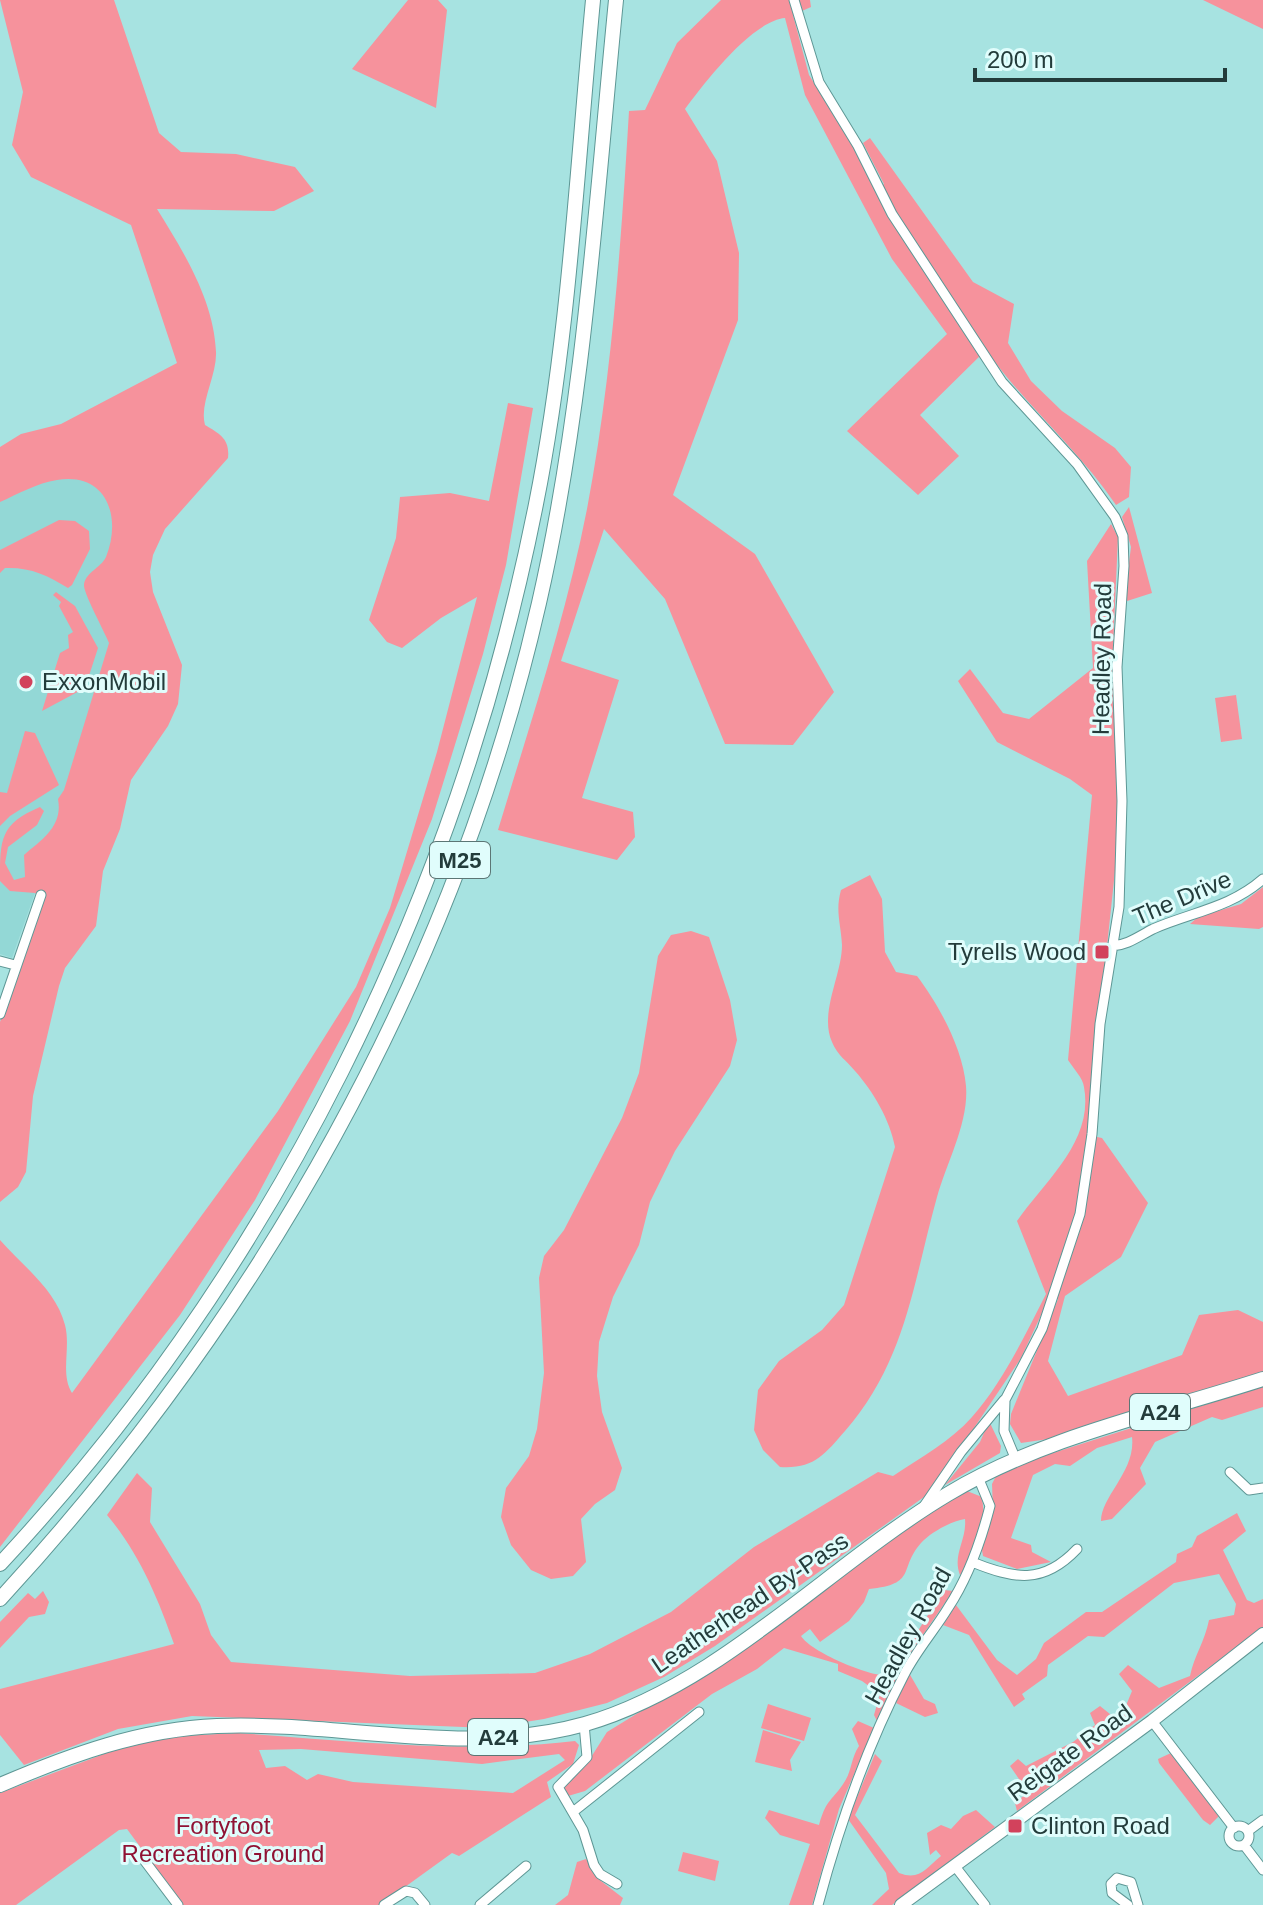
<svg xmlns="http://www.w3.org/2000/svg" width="1263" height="1905" viewBox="0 0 1263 1905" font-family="Arial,sans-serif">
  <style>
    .built { fill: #93d8d6 }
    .green { fill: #f6929c; fill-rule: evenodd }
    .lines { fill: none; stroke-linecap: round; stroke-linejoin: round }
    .minor-casing { stroke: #5e9795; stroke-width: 11 }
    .major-casing { stroke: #5e9795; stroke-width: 14 }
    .highway-casing { stroke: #5e9795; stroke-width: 16 }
    .minor { stroke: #fff; stroke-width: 9 }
    .major { stroke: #fff; stroke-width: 12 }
    .highway { stroke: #fff; stroke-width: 14 }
    .poi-dot { fill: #d2425c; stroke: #e0fdfc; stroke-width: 3 }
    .labels { text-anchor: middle; stroke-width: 6; stroke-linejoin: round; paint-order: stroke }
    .shield { fill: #e0fdfc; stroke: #5c7675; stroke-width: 2 }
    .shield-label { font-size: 22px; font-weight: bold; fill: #233c3b }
    .street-label { font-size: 24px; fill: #233c3b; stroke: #e0fdfc }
    .poi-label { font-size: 24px; fill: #233c3b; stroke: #e0fdfc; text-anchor: start }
    .park-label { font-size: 24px; fill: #901233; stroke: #e0fdfc }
  </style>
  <rect width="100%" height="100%" fill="#a7e3e1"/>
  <path class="built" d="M199 371 110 669 35 893 12 958 0 954V481Z"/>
  <path class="green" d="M0 0H114L159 133 181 152 236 154 295 167 314 191 274 211 157 209C183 251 214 300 216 352 217 376 199 403 205 425 220 434 230 439 228 458L165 529 153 555 150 572 153 592 182 665 178 704 168 726 131 780 120 829 103 871 96 926 65 968 59 986 33 1096 26 1172 18 1187 0 1202V1022L42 901 35 893 10 891 0 881C0 839 0 824 40 807L44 811 37 825 8 847 5 863 14 880 25 877 24 855C43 839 63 826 58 799L64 790 109 643C104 631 85 596 84 586 84 573 101 568 106 557 122 517 107 472 57 480 37 483 18 494 0 502V447L21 434 61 424 177 363 131 225 31 177 12 145 23 92Z
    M408 0H438L447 10 436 108 352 69Z
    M721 0H810L811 7 793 15 809 75 854 146 875 190 884 184 863 143 870 138 973 282 1014 304 1008 343 1031 381 1062 411 1115 448 1131 467 1129 497 1116 505C1078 449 1026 406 986 350L920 415 959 456 918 495 847 431 947 334 892 259 805 95 785 18C752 21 705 82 685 109L717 161 739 253 738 320 673 495 755 554 834 692 793 745 725 744 665 599 604 529 561 661 619 680 582 798 633 812 635 837 617 860 498 830C530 724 566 617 587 509 612 377 621 244 629 111L645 110 677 43Z
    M1203 0H1263V29Z
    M508 403 533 408 506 565 483 654 432 819 350 1021 255 1200 180 1315 0 1547V1240C23 1266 56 1290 65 1325 71 1348 60 1374 72 1393L278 1111 356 987 390 908 437 752 477 597 441 618 402 648 387 642 369 620 396 538 400 497 450 493 489 501Z
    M1129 507 1152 593 1124 602 1131 547 1122 517Z
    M59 520 75 521 89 531 90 549 72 585 68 588C47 575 30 567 5 568L0 573V550Z
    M1111 524 1118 537 1112 671 1118 792 1115 871 1087 1135 1102 1138 1148 1203 1121 1257 1065 1296 1048 1361 1068 1396 1182 1355 1199 1315 1238 1310 1263 1322V1375L1055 1438 1021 1443 1010 1424 1011 1414 1058 1299 1050 1296 1021 1358 931 1492 715 1646 664 1677 607 1703 544 1719 488 1728 192 1716 118 1729 24 1765 0 1735V1689L174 1644C158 1598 139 1553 107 1515L137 1473 152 1488 150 1522 200 1604 211 1635 231 1662 410 1676 535 1673 590 1654 671 1612 754 1547 878 1472 893 1476C920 1458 951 1441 972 1417 1003 1382 1025 1335 1046 1294L1017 1221C1045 1181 1094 1141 1084 1087 1083 1078 1073 1068 1068 1060L1092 795 1070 779 997 742 958 681 970 669 1003 713 1029 719 1093 668 1087 561Z
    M56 592 75 606 98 648 85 688 42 711 60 653 69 648 68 635 73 632 59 606 61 602 53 595Z
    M1236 695 1242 739 1221 742 1215 698Z
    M25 731 35 733 59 785 10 816 0 826V792L7 793Z
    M870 875 882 899 885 952 896 972 917 976C939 1005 963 1049 966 1086 969 1122 947 1162 937 1197 913 1283 906 1361 845 1431 824 1455 814 1469 780 1467L763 1450 754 1430 758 1390 779 1361 822 1330 844 1305 895 1147C890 1120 873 1091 855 1071 847 1061 837 1055 832 1042 819 1013 842 975 842 945 841 924 835 911 841 890Z
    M1263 887V927L1259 929 1190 924 1198 917 1241 904Z
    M691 931 709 937 730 1000 737 1040 730 1066 675 1151 650 1202 639 1245 613 1297 599 1342 597 1376 602 1412 622 1468 615 1490 595 1504 581 1519 586 1562 573 1576 551 1579 531 1570 511 1545 501 1517 506 1488 529 1456 537 1429 544 1373 539 1278 544 1256 564 1230 622 1118 639 1073 658 956 671 935Z
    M1263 1386V1407L1222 1420 1212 1417 1155 1442 1140 1468 1146 1484 1112 1519 1101 1521C1101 1496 1136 1471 1132 1437L1097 1448 1070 1466 1055 1464 1033 1475 1011 1538 1031 1545 1032 1552 1051 1562 1017 1569 983 1556 981 1544 993 1511 992 1484 996 1476 1031 1460Z
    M989 1421 1001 1446 1000 1453 945 1485 980 1442Z
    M967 1491 982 1497 984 1515 965 1571 960 1575C952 1555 967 1540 965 1519 951 1521 930 1533 921 1543 898 1569 918 1584 869 1589L864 1602 849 1621 820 1642 810 1629 801 1636C811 1652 868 1676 889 1676L944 1590 953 1591 903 1664 877 1721 874 1715 880 1694 862 1681 838 1671V1664L784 1648 757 1669 712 1694 585 1791 568 1796 563 1785 588 1762 607 1732 669 1694 948 1500Z
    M1237 1513 1246 1531 1223 1550 1247 1600 1254 1603 1263 1599V1627L1017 1811 1015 1803 1028 1792 1010 1766 1018 1759 1026 1766 1073 1742 1095 1725 1090 1713 1100 1706 1115 1718 1125 1708 1132 1691 1119 1674 1128 1665 1159 1688 1190 1676C1194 1656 1205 1641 1209 1620L1234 1615 1236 1604 1219 1574 1174 1583 1104 1637 1088 1636 1048 1665 1047 1676 1022 1694 1025 1699 1014 1707 969 1635 943 1625 956 1605 997 1660 1017 1675 1036 1659 1044 1643 1086 1612H1102L1176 1562 1177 1554 1192 1547 1197 1536Z
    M43 1591 49 1602 45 1614 29 1617 0 1648V1622L28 1593 35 1599Z
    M909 1673 924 1699 935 1704 938 1713 925 1717 896 1703Z
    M768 1704 811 1718 804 1741 761 1728Z
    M858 1721 874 1728 839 1809 812 1905H789L810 1844 780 1835 765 1818 769 1810 819 1825C827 1797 832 1802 845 1781 852 1770 851 1758 859 1746L852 1729Z
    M763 1730 801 1742 790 1760 792 1771 755 1762Z
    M238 1733C350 1741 463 1754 575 1741L579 1745 573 1764 547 1782 551 1797 459 1856 452 1853 380 1905H183L127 1829 119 1830 16 1905H0V1793L128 1745 180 1736ZM301 1749 482 1764 559 1754 565 1760 513 1793 353 1782 318 1774 307 1780 285 1766 266 1768 259 1750Z
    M1171 1753 1219 1816 1210 1825 1203 1820 1159 1763 1158 1759Z
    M875 1754 882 1761 855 1815 899 1873C920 1881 926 1868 941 1856L936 1850 930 1855 927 1833 941 1825 951 1829 963 1816 976 1810 995 1827 892 1905H872L889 1889 886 1873 848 1819Z
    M683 1852 719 1861 715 1881 678 1871Z
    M586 1859 601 1881 623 1898 620 1905H555L568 1895 577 1862Z"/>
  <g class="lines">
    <defs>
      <path id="minor" d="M794 0 819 82 858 146 892 214 1002 382 1077 464 1115 517 1123 536 1124 566 1117 667 1122 801 1119 907 1100 1024 1092 1134 1080 1214 1042 1329 1005 1400 1004 1431 1016 1460
        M1112 946C1128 945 1139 936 1153 929 1192 912 1230 908 1263 879
        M0 961 15 965
        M0 1014 41 895
        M1230 1472 1249 1490 1263 1488
        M924 1506 961 1452 1004 1400
        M972 1562C1014 1579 1043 1585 1077 1549
        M1152 1721 1234 1828
        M584 1724 587 1757 558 1787 583 1830 594 1865 600 1874 617 1884
        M573 1812 699 1712
        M1229 1836a10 10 0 1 1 20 0a10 10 0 1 1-20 0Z
        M1248 1831 1263 1820
        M1244 1845 1263 1870
        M144 1860 178 1905
        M954 1865 985 1905
        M384 1905 406 1891 415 1893 425 1905
        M480 1905 526 1866
        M818 1905C839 1826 866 1748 904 1675 916 1651 934 1631 948 1608 968 1578 981 1541 990 1506L978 1477
        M1128 1905 1112 1893 1111 1884 1117 1878 1131 1882 1138 1905"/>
      <path id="major" d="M901 1905 1152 1721 1263 1634"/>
      <path id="highway" d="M0 1564C274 1270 458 898 536 504 569 339 577 167 593 0
        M0 1599C258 1319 454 976 539 603 584 406 596 201 616 0
        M0 1785C70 1755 141 1729 217 1726 339 1721 464 1758 585 1724 720 1685 829 1565 948 1494 1043 1437 1158 1413 1263 1379"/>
    </defs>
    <use href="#minor" class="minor-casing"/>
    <use href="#major" class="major-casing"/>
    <use href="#highway" class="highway-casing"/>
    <use href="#minor" class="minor"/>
    <use href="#major" class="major"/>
    <use href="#highway" class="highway"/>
  </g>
  <g class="poi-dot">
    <circle cx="26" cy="682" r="8"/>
    <rect x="1094" y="944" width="16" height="16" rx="4"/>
    <rect x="1007" y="1818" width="16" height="16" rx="4"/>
  </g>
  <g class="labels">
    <g class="shield">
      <rect x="430" y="842" width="60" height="36" rx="6"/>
      <rect x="1130" y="1394" width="60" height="36" rx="6"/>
      <rect x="468" y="1719" width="60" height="36" rx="6"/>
    </g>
    <g class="shield-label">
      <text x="460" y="868">M25</text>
      <text x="1160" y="1420">A24</text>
      <text x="498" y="1745">A24</text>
    </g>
    <g class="street-label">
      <text transform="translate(1102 659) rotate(-89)" y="8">Headley Road</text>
      <text transform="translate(1182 898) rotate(-23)" y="8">The Drive</text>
      <text transform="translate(750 1603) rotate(-34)" y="8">Leatherhead By-Pass</text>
      <text transform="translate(908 1636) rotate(-61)" y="8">Headley Road</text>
      <text transform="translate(1070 1753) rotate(-36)" y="8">Reigate Road</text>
    </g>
    <g class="poi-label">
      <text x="42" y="690">ExxonMobil</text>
      <text x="1086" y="960" text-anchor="end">Tyrells Wood</text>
      <text x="1031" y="1834">Clinton Road</text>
    </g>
    <g class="park-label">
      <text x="223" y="1834">Fortyfoot<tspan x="223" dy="28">Recreation Ground</tspan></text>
    </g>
  </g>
  <path d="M975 68v12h250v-12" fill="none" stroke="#233c3b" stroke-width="4"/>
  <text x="987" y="68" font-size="24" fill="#233c3b" stroke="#e0fdfc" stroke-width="6" paint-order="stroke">200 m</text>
</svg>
